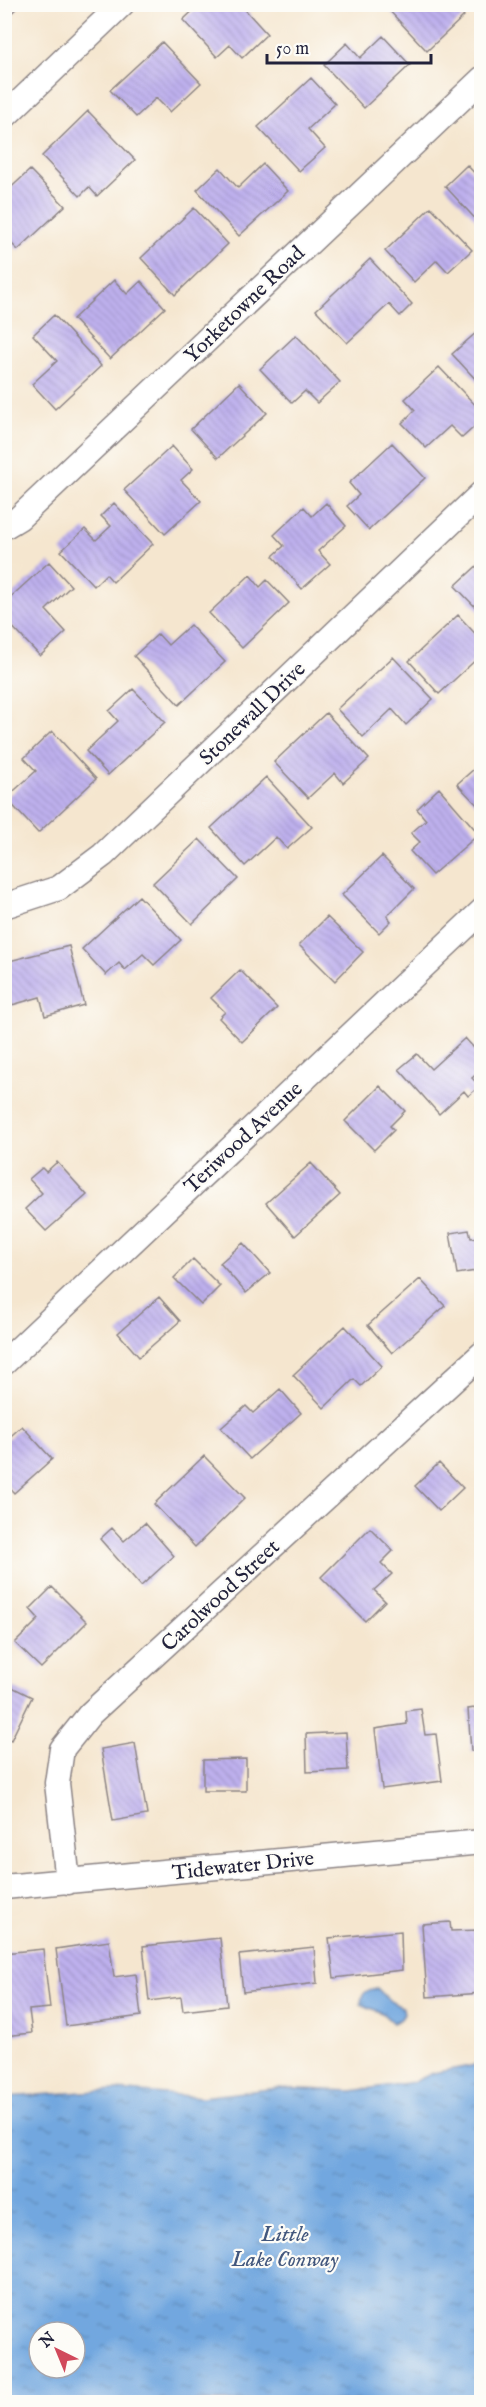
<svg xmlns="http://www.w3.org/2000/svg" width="486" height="2407" viewBox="0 0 486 2407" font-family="'IM FELL English',serif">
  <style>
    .water { fill: url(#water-ripples); stroke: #4a648d; stroke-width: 1.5; fill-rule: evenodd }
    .building { fill: url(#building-back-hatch) }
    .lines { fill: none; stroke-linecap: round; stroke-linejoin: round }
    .minor-casing { stroke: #8c8485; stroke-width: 27 }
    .minor { stroke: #fff; stroke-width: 24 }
    .labels { text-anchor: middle; stroke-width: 4.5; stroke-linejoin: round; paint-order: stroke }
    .street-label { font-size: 21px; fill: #22223b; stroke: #fdfcf7 }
    .water-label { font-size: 22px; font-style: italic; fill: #42577d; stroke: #fdfcf7 }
  </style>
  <defs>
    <pattern id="water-ripples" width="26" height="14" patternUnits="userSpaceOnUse" patternTransform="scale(1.5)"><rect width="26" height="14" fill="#72a7df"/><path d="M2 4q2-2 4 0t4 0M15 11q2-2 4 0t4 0" fill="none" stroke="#5d88b6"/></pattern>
    <pattern id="building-back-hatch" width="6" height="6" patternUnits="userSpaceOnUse" patternTransform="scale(1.5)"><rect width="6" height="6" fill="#beb0ed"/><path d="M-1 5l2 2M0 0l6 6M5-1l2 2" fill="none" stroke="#a397cc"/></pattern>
  </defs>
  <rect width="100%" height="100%" fill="#fdfcf7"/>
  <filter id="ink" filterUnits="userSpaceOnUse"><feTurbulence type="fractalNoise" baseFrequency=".0167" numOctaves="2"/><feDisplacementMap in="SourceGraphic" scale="12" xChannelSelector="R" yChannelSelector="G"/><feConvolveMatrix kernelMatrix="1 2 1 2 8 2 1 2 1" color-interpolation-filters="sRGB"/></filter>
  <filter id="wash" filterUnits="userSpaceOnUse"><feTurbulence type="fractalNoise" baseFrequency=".008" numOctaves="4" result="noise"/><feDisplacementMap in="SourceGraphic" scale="24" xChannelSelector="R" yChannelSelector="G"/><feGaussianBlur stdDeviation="1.35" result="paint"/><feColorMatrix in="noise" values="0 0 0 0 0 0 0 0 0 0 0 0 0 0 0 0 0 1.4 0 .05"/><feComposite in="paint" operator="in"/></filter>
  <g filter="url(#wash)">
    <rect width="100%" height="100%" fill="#f5e6cf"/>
    <path class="water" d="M377 1988 390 2001 403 2008 404 2014 401 2019 393 2023 382 2013 361 2004C361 1993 367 1989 377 1988Z
      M481 2064V2402H5V2097L116 2090 202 2097 278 2088 352 2091 414 2082 433 2073ZM39 2332H75V2368H39Z"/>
    <g id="blocks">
      <path class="building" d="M4 4H21L4 20Z
        M200 4H240L267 34 242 58 230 45 217 57 183 20Z
        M391 4H453L464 16 427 51 387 8Z
        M383 36 410 65 364 108 324 65 347 43 360 58Z
        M162 42 201 83 170 112 156 98 136 117 110 90Z
        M311 78 335 104 308 129 325 148 299 171 258 127Z
        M88 111 135 160 97 196 89 187 80 196 42 156Z
        M263 164 288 191 239 236 197 190 220 168 238 188Z
        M467 165 479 178 482 176V226L445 186Z
        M30 170 65 206 18 250 4 236V194Z
        M431 207 472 250 448 272 437 260 414 282 385 251Z
        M194 208 228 244 175 295 141 258Z
        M370 259 412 304 400 316 389 304 347 343 316 310Z
        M114 280 127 294 141 281 165 308 110 359 73 319Z
        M54 315 101 366 55 409 32 384 57 361 33 335Z
        M478 331 482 335V386L452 354Z
        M296 335 340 382 317 403 305 391 292 403 260 369Z
        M439 367 482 412V420L462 438 450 426 426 448 402 423 415 410 405 399Z
        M239 383 267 413 218 458 191 429Z
        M392 443 425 478 369 530 347 506 359 495 349 483Z
        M172 446 193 469 181 480 201 501 165 534 124 490Z
        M114 503 153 544 113 582 106 574 94 586 61 551 85 529 96 540 111 526 101 516Z
        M326 503 346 526 318 551 330 564 302 589 273 556 284 546 274 535 304 507 312 516Z
        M482 561V614L455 586Z
        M49 562 71 586 46 610 66 632 40 656 4 618V603Z
        M250 575 260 587 267 580 289 603 242 648 209 613Z
        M458 615 482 641V654L439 694 409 661Z
        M190 625 225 662 179 705 134 656 158 634 168 645Z
        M393 657 433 699 406 725 392 709 363 737 337 709Z
        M133 689 165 722 108 775 86 751 118 721 109 711Z
        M326 713 369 759 343 783 335 773 308 798 274 762Z
        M52 731 96 779 38 833 6 798 36 771 24 758Z
        M482 762V810L457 784Z
        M266 777 312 827 287 849 276 837 245 866 211 828Z
        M439 788 479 834 432 875 410 851 420 842 411 833 426 820 417 809Z
        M199 839 238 879 192 924 153 883Z
        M382 856 414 889 387 916 391 921 379 933 342 895Z
        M139 896 181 940 154 965 143 954 125 970 119 963 106 975 82 949Z
        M327 917 363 952 335 981 299 945Z
        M69 946 84 1005 45 1016 40 997 5 1007V962Z
        M240 970 277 1008 242 1042 219 1018 225 1012 211 998Z
        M465 1038 482 1057V1069L472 1078 480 1086 468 1096 464 1091 439 1114 399 1069 417 1054 431 1069Z
        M380 1086 405 1111 390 1126 394 1130 374 1150 345 1121Z
        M57 1162 87 1195 46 1231 25 1209 42 1193 29 1179 42 1168 46 1172Z
        M311 1163 340 1195 295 1236 266 1203Z
        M469 1230 471 1238 482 1237V1270L457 1274 450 1233Z
        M243 1243 270 1273 246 1293 220 1263Z
        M193 1259 220 1286 201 1305 174 1278Z
        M420 1279 445 1306 392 1353 368 1325Z
        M159 1297 180 1321 139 1357 118 1333Z
        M345 1326 382 1366 361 1386 354 1379 324 1408 293 1375Z
        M280 1389 301 1413 250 1459 221 1428 246 1406 253 1413Z
        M22 1426 52 1459 14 1493 4 1482V1442Z
        M204 1456 245 1498 195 1547 154 1504Z
        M439 1463 463 1488 439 1511 415 1486Z
        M145 1523 174 1556 141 1586 100 1539 112 1528 124 1541Z
        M370 1528 393 1551 381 1563 392 1574 374 1590 385 1601 365 1621 321 1577Z
        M52 1587 87 1622 41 1668 15 1643 39 1619 30 1609Z
        M4 1683 32 1697 11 1740 4 1737Z
        M482 1707V1750L471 1751 468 1709Z
        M421 1709 425 1735 436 1734 442 1781 382 1789 375 1729 407 1724 406 1711Z
        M346 1732 348 1770 307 1772 306 1734Z
        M135 1743 147 1815 113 1821 101 1749Z
        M246 1759V1791H203V1760Z
        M450 1922 451 1931 479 1930 482 1993 427 1997 422 1924Z
        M401 1931 402 1970 334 1978 329 1938Z
        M220 1938 227 2006 183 2011 181 1997 149 2001 143 1946Z
        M109 1941 114 1977 136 1974 141 2016 66 2026 56 1949Z
        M314 1947 317 1983 243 1992 239 1955Z
        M43 1949 50 2008 29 2010 32 2033 4 2036V1953Z"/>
    </g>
  </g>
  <g filter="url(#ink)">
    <use href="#blocks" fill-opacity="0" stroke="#8c8485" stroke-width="1.5"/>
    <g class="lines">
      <defs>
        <path id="minor" d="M4 117 122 4
          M4 527 19 518 482 79
          M4 906 59 888 103 855 482 493
          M4 1363 482 911
          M68 1882 57 1783 62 1749 90 1714 482 1354
          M4 1887 482 1842"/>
      </defs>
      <use href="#minor" class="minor-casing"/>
      <use href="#minor" class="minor"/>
    </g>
  </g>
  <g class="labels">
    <g class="street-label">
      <text transform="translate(244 304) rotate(-44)" y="7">Yorketowne Road</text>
      <text transform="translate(252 713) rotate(-44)" y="7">Stonewall Drive</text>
      <text transform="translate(243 1137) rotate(-43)" y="7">Teriwood Avenue</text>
      <text transform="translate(220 1595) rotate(-43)" y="7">Carolwood Street</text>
      <text transform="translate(243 1865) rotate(-6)" y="7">Tidewater Drive</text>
    </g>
    <g class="water-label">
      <text x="285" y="2241">Little<tspan x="285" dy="25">Lake Conway</tspan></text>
    </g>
  </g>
  <rect width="486" height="2407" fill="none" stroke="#fdfcf7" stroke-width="24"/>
  <g transform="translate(57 2350) rotate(317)"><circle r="28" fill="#fdfcf7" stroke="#a5a5ac" stroke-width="1.5"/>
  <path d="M0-4.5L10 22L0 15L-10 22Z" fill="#d1495b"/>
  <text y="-9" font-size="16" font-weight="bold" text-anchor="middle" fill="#22223b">N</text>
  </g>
  <path d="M267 54v9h164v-9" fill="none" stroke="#22223b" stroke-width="3"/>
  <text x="276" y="54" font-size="18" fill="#22223b" stroke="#fdfcf7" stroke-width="4.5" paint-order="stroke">50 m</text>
</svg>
